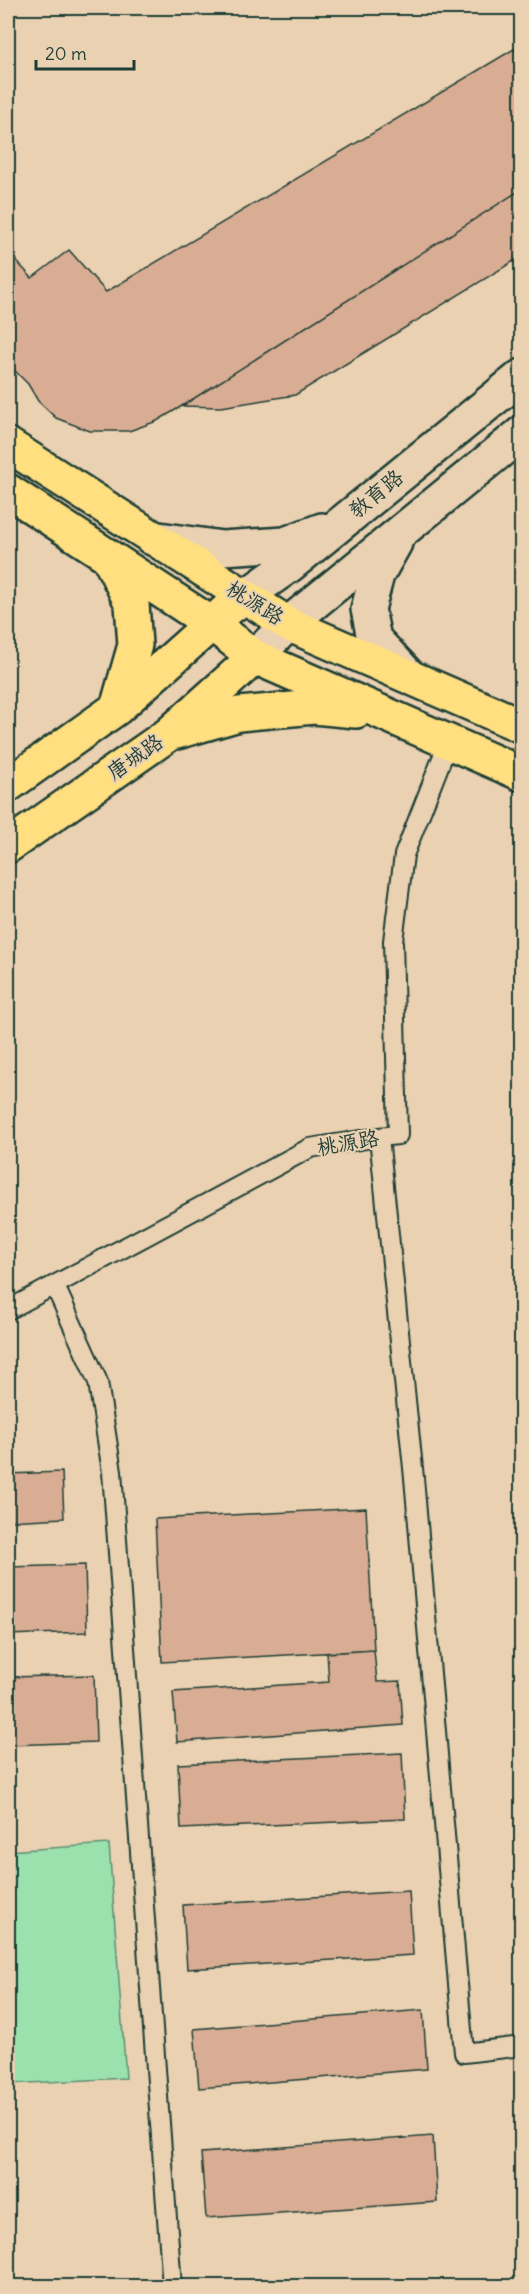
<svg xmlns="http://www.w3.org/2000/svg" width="529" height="2294" viewBox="0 0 529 2294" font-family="Delius,'LXGW WenKai TC',sans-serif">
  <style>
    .green { fill: #9be1ae; stroke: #5d8f71; stroke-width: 1.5 }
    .building { fill: #d9ad93; stroke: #1f3d34; stroke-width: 1.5 }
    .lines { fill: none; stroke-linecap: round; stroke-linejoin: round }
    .service-casing { stroke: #1f3d34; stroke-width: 22 }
    .secondary-casing { stroke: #1f3d34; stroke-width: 38 }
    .primary-casing { stroke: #1f3d34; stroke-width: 38 }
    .service { stroke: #e9d1b2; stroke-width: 18 }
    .secondary { stroke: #e9d1b2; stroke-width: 33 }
    .primary { stroke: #ffdf80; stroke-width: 33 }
    .labels { text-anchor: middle; stroke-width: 4.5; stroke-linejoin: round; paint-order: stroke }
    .street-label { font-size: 21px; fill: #1f3d34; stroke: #e9d1b2 }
  </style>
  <rect width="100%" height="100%" fill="#e9d1b2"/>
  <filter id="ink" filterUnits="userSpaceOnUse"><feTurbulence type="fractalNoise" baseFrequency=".0167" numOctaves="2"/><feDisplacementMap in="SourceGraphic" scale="12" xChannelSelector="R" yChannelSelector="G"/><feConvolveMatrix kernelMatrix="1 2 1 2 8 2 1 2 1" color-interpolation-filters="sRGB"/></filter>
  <g filter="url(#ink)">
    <path class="green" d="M109 1844 126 2078 8 2084V1851Z"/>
    <path class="building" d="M514 49 522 60V256L295 395 221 407 182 406 157 421 129 431H90L56 418 38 401 28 384 8 364V252L32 278 69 250 106 292Z
      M514 49 522 60V189L182 406 157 421 129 431H90L56 418 38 401 28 384 8 364V252L32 278 69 250 106 292Z
      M62 1472 64 1518 8 1521V1474Z
      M366 1508 374 1650 162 1662 155 1519Z
      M85 1565 87 1632 8 1635V1567Z
      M374 1650 377 1682 400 1681 403 1725 177 1742 173 1692 329 1682 327 1653Z
      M94 1675 96 1742 8 1745V1677Z
      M402 1753 405 1819 181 1829 178 1764Z
      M409 1891 413 1955 187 1969 183 1905Z
      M423 2010 427 2069 199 2088 194 2029Z
      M433 2136 437 2202 206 2218 201 2153Z"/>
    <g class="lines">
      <defs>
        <path id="service" d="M379 1137 414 1478 464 2053 522 2046
          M55 1286 98 1382 112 1472 172 2286
          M8 1310 310 1148 379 1137 398 1135 393 941 404 855 448 743"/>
        <path id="secondary" d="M152 538 222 548 285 544 322 530
          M395 543 377 575 368 609 374 639 410 677
          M229 608 290 565 522 376
          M255 657 288 624 522 433"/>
        <path id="primary" d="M8 445 288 624 522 726
          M8 491 212 624 255 657 522 774
          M109 558 132 604 135 645 117 708
          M177 732 239 714 314 707 356 711
          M8 785 117 708 228 609
          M8 846 169 734 255 657"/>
      </defs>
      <use href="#service" class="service-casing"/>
      <use href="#secondary" class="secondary-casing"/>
      <use href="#primary" class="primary-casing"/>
      <use href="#service" class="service"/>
      <use href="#secondary" class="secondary"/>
      <use href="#primary" class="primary"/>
    </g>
  </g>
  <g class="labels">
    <g class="street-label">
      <text transform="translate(376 494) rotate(-39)" y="7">教育路</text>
      <text transform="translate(255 603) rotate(32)" y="7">桃源路</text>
      <text transform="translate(135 757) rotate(-35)" y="7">唐城路</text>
      <text transform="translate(348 1143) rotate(-10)" y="7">桃源路</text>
    </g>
  </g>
  <rect width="529" height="2294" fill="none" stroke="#e9d1b2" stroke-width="30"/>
  <rect x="15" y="15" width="499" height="2264" fill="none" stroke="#1f3d34" stroke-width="2" filter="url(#ink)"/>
  <path d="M36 60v9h98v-9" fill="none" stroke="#1f3d34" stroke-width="3"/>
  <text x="45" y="60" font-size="18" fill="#1f3d34" stroke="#e9d1b2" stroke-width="4.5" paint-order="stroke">20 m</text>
</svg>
